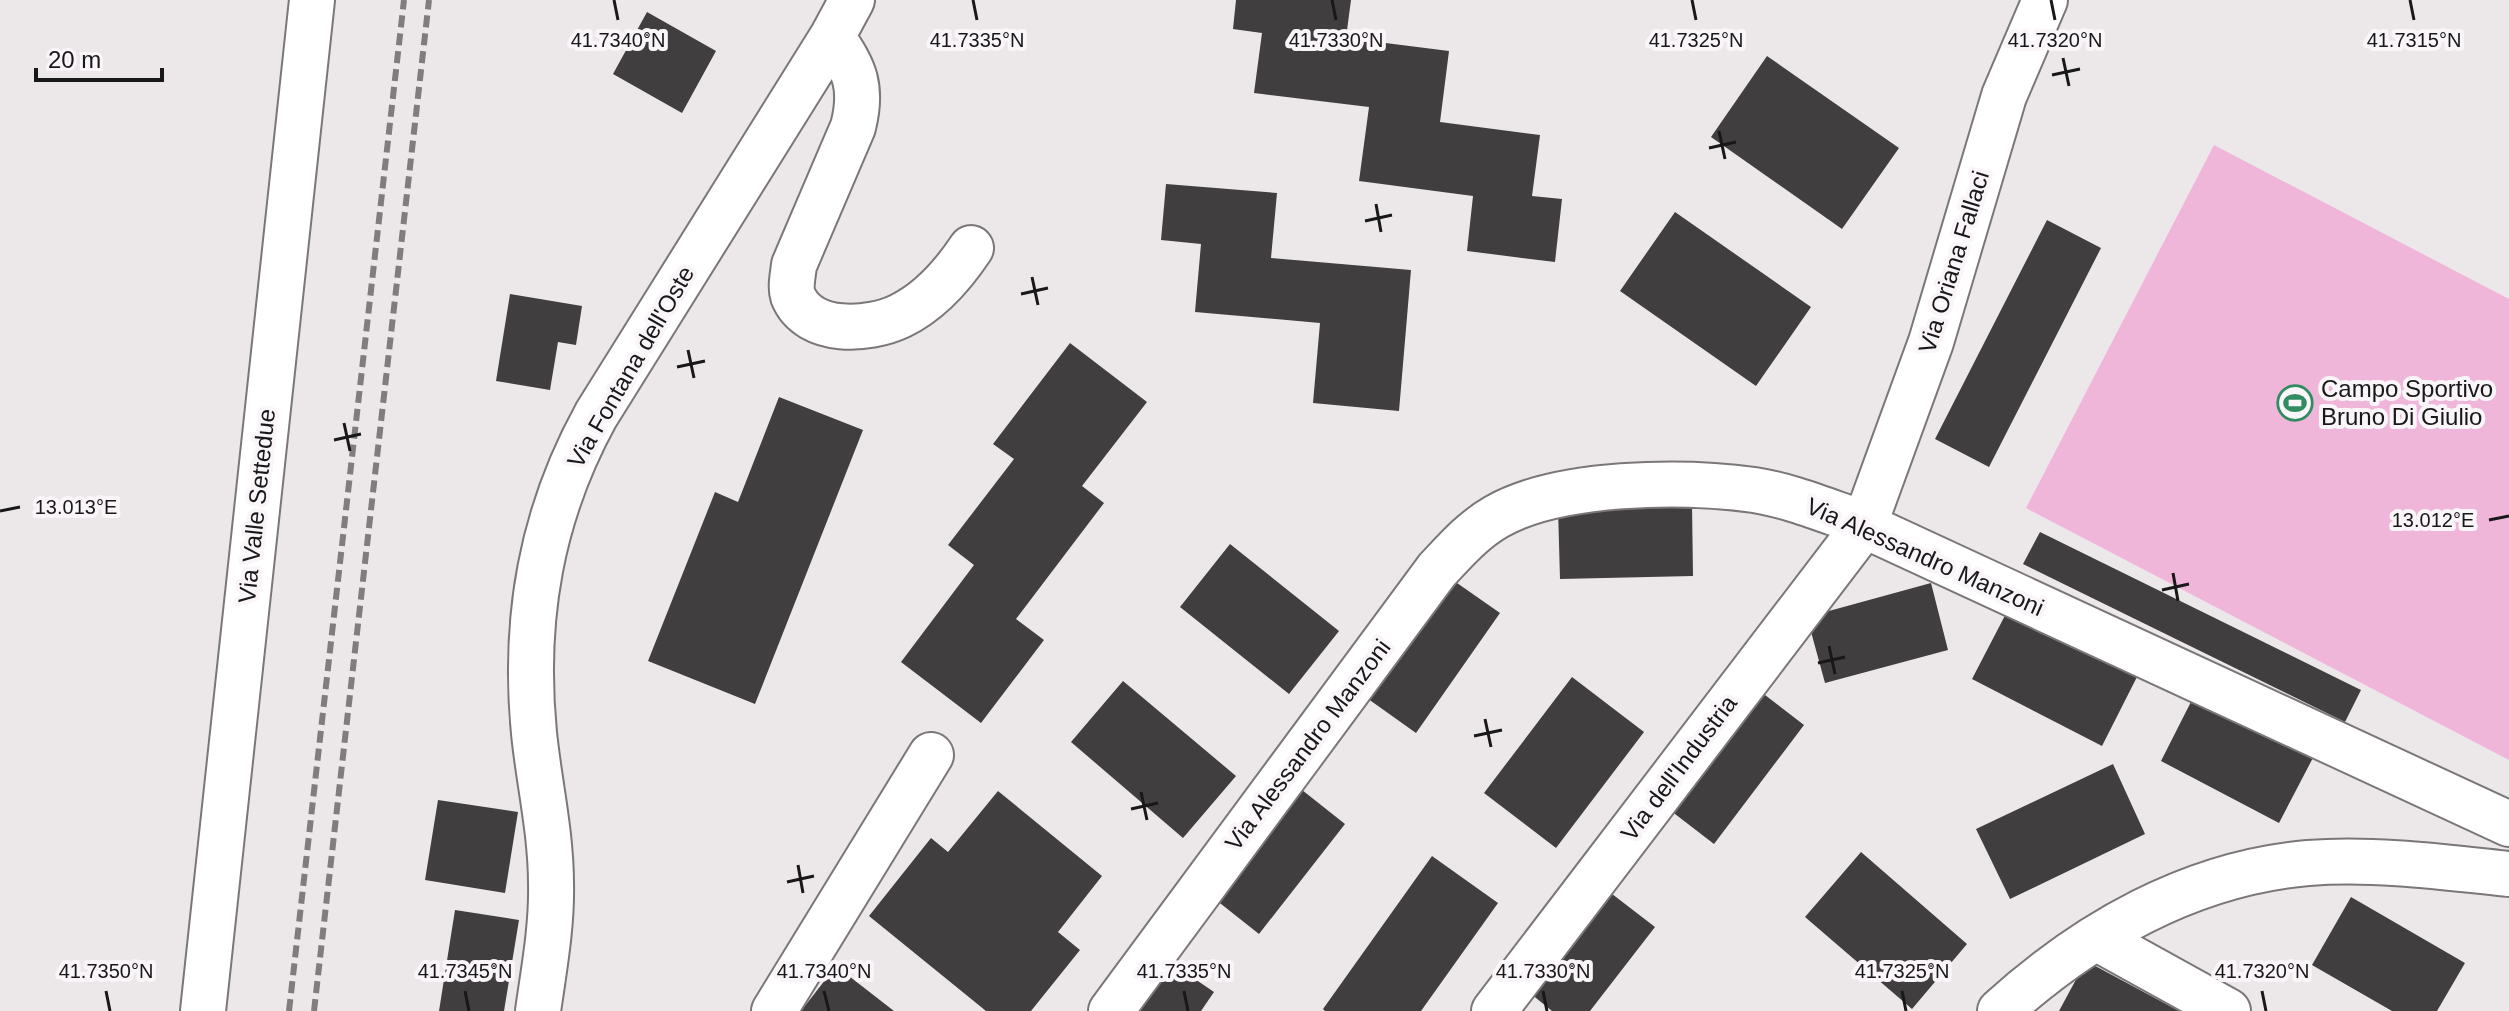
<svg xmlns="http://www.w3.org/2000/svg" width="2509" height="1011" viewBox="0 0 2509 1011" font-family="Arial,sans-serif">
  <style>
    .garden { fill: #efb6da }
    .building { fill: #413e40 }
    .lines { fill: none; stroke-linecap: round; stroke-linejoin: round }
    .street-casing { stroke: #7b7779; stroke-width: 48 }
    .street { stroke: #fff; stroke-width: 44 }
    .rail { stroke: #7f7d7f; stroke-width: 6; stroke-dasharray: 12 6; stroke-linecap: butt }
    .ticks { fill: none; stroke: #191819; stroke-width: 3 }
    .labels { text-anchor: middle; stroke-width: 8; stroke-linejoin: round; paint-order: stroke }
    .street-label { font-size: 24px; fill: #191819; stroke: #f9f5f8 }
    .poi-label { font-size: 24px; fill: #191819; stroke: #f9f5f8; text-anchor: start }
    .ticks-label { font-size: 20px; text-anchor: middle; fill: #191819; stroke: #f9f5f8; stroke-width: 8; stroke-linejoin: round; paint-order: stroke }
  </style>
  <rect width="100%" height="100%" fill="#ece8ea"/>
  <path class="garden" d="M2214 145 2509 299V760L2026 508Z"/>
  <path class="building" d="M1236 0H1351L1346 38 1449 51 1440 122 1540 135 1532 196 1562 199 1555 262 1467 251 1473 196 1359 181 1369 107 1254 93 1262 33 1233 29Z
    M647 12 716 51 682 113 613 74Z
    M1767 56 1899 148 1842 229 1711 137Z
    M1166 184 1277 193 1271 258 1411 270 1399 411 1313 403 1320 323 1195 312 1201 244 1161 240Z
    M1675 212 1811 307 1756 386 1620 291Z
    M2047 220 2101 248 1989 467 1935 439Z
    M510 294 582 306 576 345 558 342 550 390 496 381Z
    M1070 343 1147 402 1082 486 1104 503 1016 619 1044 640 981 723 901 662 974 565 948 545 1014 459 993 444Z
    M779 397 863 430 755 704 648 661 715 492 738 502Z
    M1692 504 1693 576 1560 579 1558 508Z
    M2040 532 2361 690 2345 722 2023 564Z
    M1230 544 1339 631 1289 694 1180 607Z
    M1447 576 1500 613 1416 733 1364 696Z
    M1931 583 1948 650 1825 683 1807 617Z
    M2012 602 2141 669 2102 746 1972 679Z
    M1572 677 1644 732 1556 848 1484 793Z
    M1123 681 1236 776 1183 838 1071 742Z
    M1752 685 1804 725 1714 844 1662 804Z
    M2197 690 2316 752 2279 823 2161 761Z
    M2113 764 2145 834 2010 899 1976 829Z
    M1297 786 1345 824 1259 934 1211 896Z
    M998 791 1102 876 1058 932 1080 950 1031 1011H986L869 916 931 838 948 852Z
    M438 800 518 812 505 893 425 880Z
    M1861 852 1967 944 1912 1009 1805 917Z
    M1432 856 1498 903 1421 1011H1325L1323 1009Z
    M1603 887 1655 927 1590 1011H1552L1525 989Z
    M2351 897 2465 963 2437 1011H2392L2312 965Z
    M455 910 519 920 504 1011H439Z
    M1164 958 1214 992 1201 1011H1128Z
    M2086 961 2179 1011H2059Z
    M836 966 894 1011H801Z"/>
  <g class="lines">
    <defs>
      <path id="street" d="M832 37C855 68 863 88 853 127L794 265C793 275 790 287 793 296 809 335 869 331 900 316 929 302 953 275 971 248
        M2096 938 2228 1011
        M203 1011 312 0
        M538 1011C544 969 552 926 551 884 551 832 539 783 534 733 523 619 541 515 596 415L832 37 852 0
        M774 1011 931 755
        M1111 1011 1437 570C1455 551 1472 531 1496 517 1558 481 1683 480 1754 490 1786 495 1817 507 1848 518L2509 824
        M1494 1011 1864 526 1931 342 2004 96 2045 0
        M2000 1011C2086 933 2191 873 2308 863 2374 858 2443 867 2509 874"/>
    </defs>
    <use href="#street" class="street-casing"/>
    <use href="#street" class="street"/>
    <path class="rail" d="M289 1011 404 0
      M314 1011 429 0"/>
  </g>
  <path class="ticks" d="M614 0 618 20M973 0 977 20M1332 0 1336 20M1692 0 1696 20M2051 0 2055 20M2410 0 2414 20M2063 58 2069 86M2052 75 2080 69M1719 131 1725 159M1709 148 1736 142M1376 204 1381 232M1365 221 1392 215M1032 277 1038 305M1021 294 1048 288M688 350 694 378M677 367 705 361M344 423 350 451M334 440 361 434M0 511 20 507M2489 520 2509 516M2173 573 2178 601M2162 590 2189 584M1829 646 1835 674M1818 663 1845 657M1485 719 1491 747M1474 736 1502 730M1141 792 1147 820M1131 809 1158 803M798 865 803 893M787 882 814 876M106 991 110 1011M465 991 469 1011M824 991 829 1011M1184 991 1188 1011M1543 991 1547 1011M1902 991 1906 1011M2262 991 2266 1011"/>
  <defs>
    <symbol id="stadium-ring" viewBox="-11 -11 22 22"><circle r="9.5" fill="#f9f5f8" stroke="#318c62" stroke-width="1.5"/><path d="M0-5a6.5 5 0 1 0 0 10a6.5 5 0 1 0 0-10ZM-3.5-1.8h7v3.6h-7Z" fill="#318c62"/></symbol>
  </defs>
  <g fill-rule="evenodd">
    <use href="#stadium-ring" x="2275" y="383" width="40" height="40"/>
  </g>
  <g class="labels">
    <g class="street-label">
      <text transform="translate(1954 262) rotate(-73)" y="8">Via Oriana Fallaci</text>
      <text transform="translate(631 367) rotate(-60)" y="8">Via Fontana dell'Oste</text>
      <text transform="translate(257 506) rotate(-84)" y="8">Via Valle Settedue</text>
      <text transform="translate(1925 557) rotate(24)" y="8">Via Alessandro Manzoni</text>
      <text transform="translate(1308 745) rotate(-53)" y="8">Via Alessandro Manzoni</text>
      <text transform="translate(1679 768) rotate(-53)" y="8">Via dell'Industria</text>
    </g>
    <g class="poi-label">
      <text x="2321" y="397">Campo Sportivo<tspan x="2321" dy="28">Bruno Di Giulio</tspan></text>
    </g>
  </g>
  <g class="ticks-label">
    <text x="618" y="47">41.7340°N</text>
    <text x="977" y="47">41.7335°N</text>
    <text x="1336" y="47">41.7330°N</text>
    <text x="1696" y="47">41.7325°N</text>
    <text x="2055" y="47">41.7320°N</text>
    <text x="2414" y="47">41.7315°N</text>
    <text x="76" y="514">13.013°E</text>
    <text x="2433" y="527">13.012°E</text>
    <text x="106" y="978">41.7350°N</text>
    <text x="465" y="978">41.7345°N</text>
    <text x="824" y="978">41.7340°N</text>
    <text x="1184" y="978">41.7335°N</text>
    <text x="1543" y="978">41.7330°N</text>
    <text x="1902" y="978">41.7325°N</text>
    <text x="2262" y="978">41.7320°N</text>
  </g>
  <path d="M36 68v12h126v-12" fill="none" stroke="#191819" stroke-width="4"/>
  <text x="48" y="68" font-size="24" fill="#191819" stroke="#f9f5f8" stroke-width="6" paint-order="stroke">20 m</text>
</svg>
